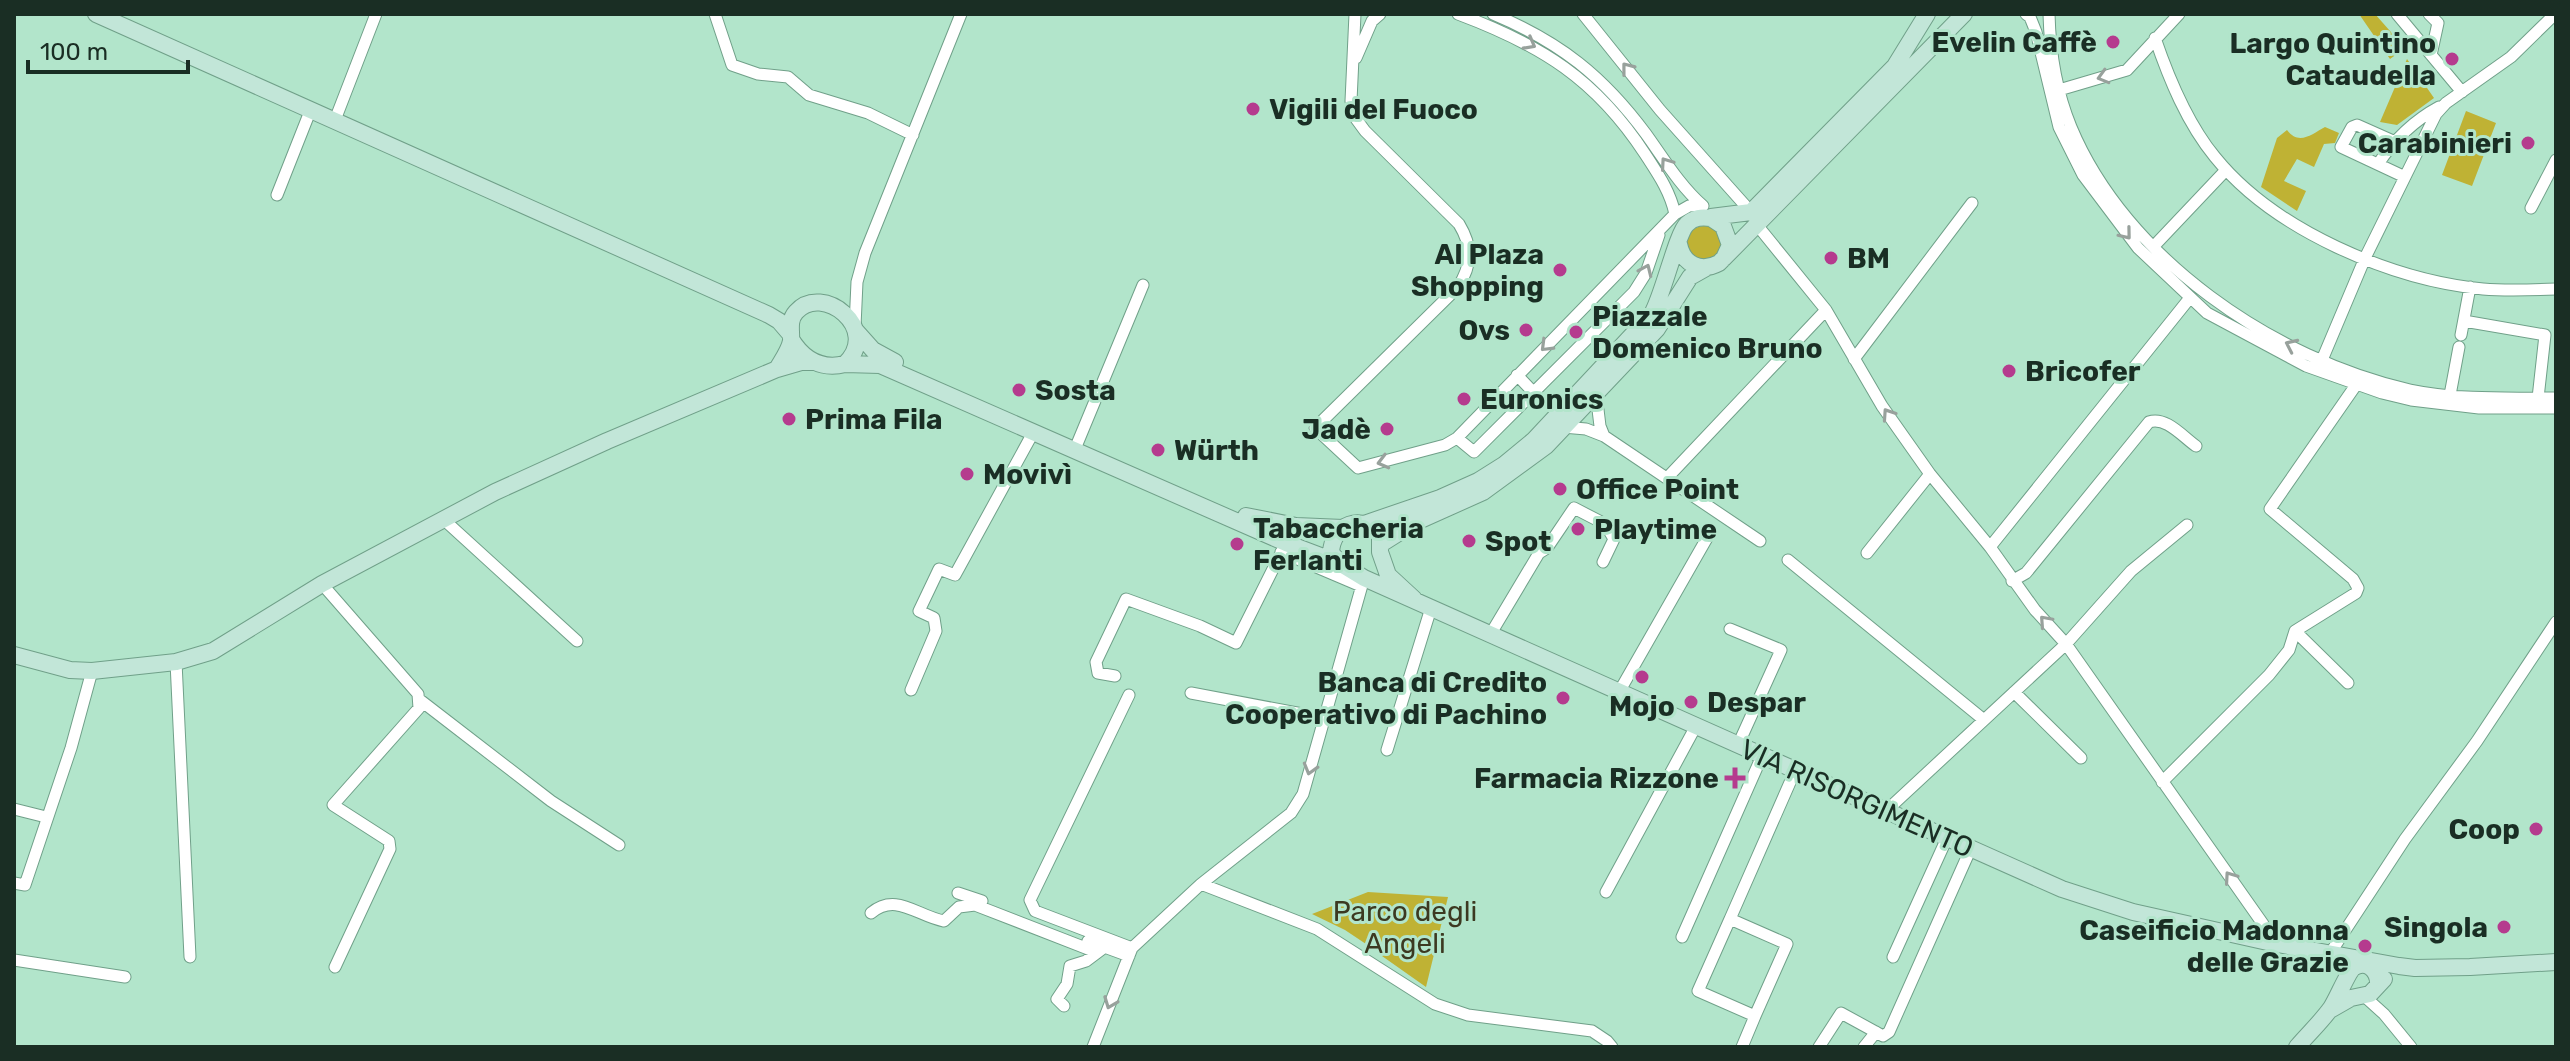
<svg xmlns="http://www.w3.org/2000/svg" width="2570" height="1061" viewBox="0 0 2570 1061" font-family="Rubik,sans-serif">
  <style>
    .green { fill: #bfb234 }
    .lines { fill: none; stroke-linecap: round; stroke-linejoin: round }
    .street-casing { stroke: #70a089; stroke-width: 13 }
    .secondary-casing { stroke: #70a089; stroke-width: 18 }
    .street { stroke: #fff; stroke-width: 11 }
    .secondary { stroke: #c2e6d8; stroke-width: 16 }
    .oneway { stroke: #98a19c }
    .poi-dot { fill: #b53b8e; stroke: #b2e5cb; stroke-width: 3 }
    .labels { text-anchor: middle; stroke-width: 6; stroke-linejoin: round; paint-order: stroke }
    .poi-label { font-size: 28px; font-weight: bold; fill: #1a2e24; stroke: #b2e5cb; text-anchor: start }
    .street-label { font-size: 28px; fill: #1a2e24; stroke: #b2e5cb }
    .park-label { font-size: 28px; fill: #3c3921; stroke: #b2e5cb }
  </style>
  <rect width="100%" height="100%" fill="#b2e5cb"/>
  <path class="green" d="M2359 14H2375L2405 48 2390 59Z
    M2407 59 2434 98 2397 125 2380 122Z
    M2466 111 2496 123 2472 186 2442 175Z
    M2325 127 2339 133 2335 143 2324 144 2314 167 2297 159 2284 181 2306 191 2297 211 2261 187 2277 138 2287 130C2299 146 2312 134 2325 127Z
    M1687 243a17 17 0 1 1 34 0a17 17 0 1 1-34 0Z
    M1368 892 1448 897 1426 987 1382 956 1371 944H1366L1345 930 1312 914Z"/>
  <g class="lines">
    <defs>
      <path id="street" d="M715 14 732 65 758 74 788 77 809 95 868 113 913 135
        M1355 14 1351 101 1354 116 1365 131 1459 224C1473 247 1472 265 1458 287L1315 428 1358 468 1445 445 1457 438 1675 214 1689 206 1702 205
        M1458 14C1541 45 1596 79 1645 154 1658 174 1670 191 1675 214
        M1493 14C1560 42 1603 76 1646 134 1664 159 1680 186 1703 206
        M1583 14 1660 110 1751 212
        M2026 14 2030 17 2036 32 2059 127 2083 175 2138 248 2207 313 2306 366 2382 393 2411 400 2479 408H2556
        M2049 14C2050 52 2056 91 2071 127 2126 259 2274 359 2410 390 2458 400 2507 398 2556 398
        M2397 14 2462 92
        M2429 14 2438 23 2431 55
        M2155 38C2169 79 2187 123 2215 157 2274 230 2391 280 2483 289 2507 291 2532 290 2556 289
        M1356 58 1372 21 1380 14
        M2059 90 2127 70 2179 14
        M335 120 376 14
        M2393 141 2357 125 2352 127 2341 147 2405 177
        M2378 164C2394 140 2413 121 2439 107
        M277 195 311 109
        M2531 208 2556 160
        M1757 225 1826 310 1882 406 1930 474 1990 547 2035 610 2066 644 2263 924 2272 943
        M2154 246 2226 170
        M2464 321 2545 335 2538 398
        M855 326 857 282 865 253 961 14
        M2461 335 2470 287
        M1854 359 1972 203
        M2322 360 2365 258 2436 114 2446 103 2511 57 2555 14
        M1517 375 1534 393
        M1596 393 1600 426 1604 436
        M2450 395 2459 347
        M1563 427 1586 429 1604 436 1760 541
        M1457 438 1474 452 1634 292 1646 273 1659 235
        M1075 449 1143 285
        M1667 478 1826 310
        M442 518 577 641
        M1990 547 2189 299
        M1281 552 1361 586
        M1867 553 1930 474
        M1788 560 1984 720
        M2012 581 2026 573 2149 422C2166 416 2183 437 2196 446
        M322 584 418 694 419 708 333 805 389 841 390 849 335 967
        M1730 629 1781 650 1738 745
        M2295 631 2348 683
        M1490 635 1539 553 1547 548 1574 508 1605 524 1614 539 1603 562
        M176 662 190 957
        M1115 676 1098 673 1096 662 1126 599 1200 626 1236 643 1286 543
        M911 690 936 631 934 618 919 611 939 569 955 575 1034 431
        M1619 692 1707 538
        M2014 692 2081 758
        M1191 693 1324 718
        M1129 695 1030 900 1035 911 1132 948
        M420 700 551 801 619 845
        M1387 750 1431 608
        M2162 782 2269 675 2289 650 2295 631 2356 593 2358 588 2353 579 2270 509 2356 385
        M14 809 46 817
        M1886 811 2066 644 2131 571 2187 525
        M14 883 25 885 71 748 92 671
        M1201 884 1317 929 1435 1004 1468 1015 1592 1031 1607 1041 1612 1047
        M1606 892 1696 726
        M958 893 982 901
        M871 913C896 892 917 916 944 921L959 907 975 905 1096 952
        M1730 919 1698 991 1755 1016 1787 944 1730 919 1795 771
        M1682 937 1762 756
        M1088 941 1129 956
        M2331 952 2405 839 2477 741 2556 622
        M1893 957 1947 838
        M14 960 125 977
        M2364 996 2384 1014 2411 1047
        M1064 1006 1057 999 1067 984 1070 966 1086 961 1102 949
        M1093 1047 1132 948 1201 884 1291 813 1303 794 1364 578
        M1742 1047 1755 1016
        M1819 1047 1841 1013 1883 1036 1889 1032 1971 848
        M1864 1047 1876 1032"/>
      <path id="secondary" d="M96 14 769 315 779 321 791 335
        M1711 217 1751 212 1895 66 1927 14
        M1679 244C1683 264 1700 273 1719 263L1964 14
        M856 331 873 350 895 362
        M845 364 880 365 1286 543 1339 563
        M777 369C782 360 789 351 791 341 792 331 788 321 796 312 822 282 882 329 845 364 821 370 803 359 791 339
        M1246 516 1296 526 1343 528
        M1364 524 1440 498 1478 481 1505 464 1534 440 1652 314C1663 295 1677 233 1687 224 1694 217 1702 217 1711 218L1723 226 1730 245 1724 258
        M1381 544 1416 522 1483 492 1546 446 1657 329 1690 277 1706 268
        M1414 599 1388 575 1380 552V536C1363 512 1332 524 1331 553L1341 564 1364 578 2062 889 2133 912 2272 943 2399 966 2415 968 2470 967 2556 962
        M14 655 70 670 92 671 176 662 213 651 322 584 495 492 607 441 777 369 801 362H813
        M2330 1010 2351 998 2370 994 2384 979
        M2297 1047C2308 1034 2321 1022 2331 1008 2337 999 2347 974 2353 968 2367 958 2379 972 2378 985"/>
    </defs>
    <use href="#street" class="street-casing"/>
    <use href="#secondary" class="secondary-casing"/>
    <use href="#street" class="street"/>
    <use href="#secondary" class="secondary"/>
  </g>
  <defs><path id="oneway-chevron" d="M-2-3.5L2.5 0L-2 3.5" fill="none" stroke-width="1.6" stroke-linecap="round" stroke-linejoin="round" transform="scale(2)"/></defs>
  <g class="oneway">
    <use href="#oneway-chevron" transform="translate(1530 44) rotate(29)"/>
    <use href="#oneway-chevron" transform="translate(1627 68) rotate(-128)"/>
    <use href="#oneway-chevron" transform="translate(2103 77) rotate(164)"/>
    <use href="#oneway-chevron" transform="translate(1666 163) rotate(-125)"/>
    <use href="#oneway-chevron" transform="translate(2126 234) rotate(51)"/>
    <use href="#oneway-chevron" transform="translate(1646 270) rotate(-66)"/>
    <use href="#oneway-chevron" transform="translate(2291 345) rotate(-155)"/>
    <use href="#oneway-chevron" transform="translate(1546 346) rotate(135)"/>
    <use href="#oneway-chevron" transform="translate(1888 414) rotate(-124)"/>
    <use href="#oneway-chevron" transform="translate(1383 462) rotate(165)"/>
    <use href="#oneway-chevron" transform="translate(2045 621) rotate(-132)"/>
    <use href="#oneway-chevron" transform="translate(1310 769) rotate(106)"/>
    <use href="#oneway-chevron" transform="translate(2230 877) rotate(-125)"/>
    <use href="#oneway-chevron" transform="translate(1110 1003) rotate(111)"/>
  </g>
  <g class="poi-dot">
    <circle cx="2113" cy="42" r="8"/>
    <circle cx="2452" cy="59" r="8"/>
    <circle cx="1253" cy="109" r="8"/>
    <circle cx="2528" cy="143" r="8"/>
    <circle cx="1831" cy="258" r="8"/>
    <circle cx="1560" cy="270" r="8"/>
    <circle cx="1526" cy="330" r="8"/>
    <circle cx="1576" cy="332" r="8"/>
    <circle cx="2009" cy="371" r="8"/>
    <circle cx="1019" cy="390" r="8"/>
    <circle cx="1464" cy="399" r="8"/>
    <circle cx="789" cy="419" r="8"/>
    <circle cx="1387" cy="429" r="8"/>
    <circle cx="1158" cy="450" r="8"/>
    <circle cx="967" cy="474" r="8"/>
    <circle cx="1560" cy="489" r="8"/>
    <circle cx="1578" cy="529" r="8"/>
    <circle cx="1469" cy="541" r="8"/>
    <circle cx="1237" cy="544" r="8"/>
    <circle cx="1642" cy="677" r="8"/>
    <circle cx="1563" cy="698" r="8"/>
    <circle cx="1691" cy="702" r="8"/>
    <path d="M1731 766h8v8h8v8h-8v8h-8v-8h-8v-8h8z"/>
    <circle cx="2536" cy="829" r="8"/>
    <circle cx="2504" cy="927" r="8"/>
    <circle cx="2365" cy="946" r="8"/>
  </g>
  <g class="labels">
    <g class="poi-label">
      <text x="2097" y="52" text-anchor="end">Evelin Caffè</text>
      <text x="2436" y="53" text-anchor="end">Largo Quintino<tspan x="2436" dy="32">Cataudella</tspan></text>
      <text x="1269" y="119">Vigili del Fuoco</text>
      <text x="2512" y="153" text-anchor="end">Carabinieri</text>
      <text x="1544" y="264" text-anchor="end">Al Plaza<tspan x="1544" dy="32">Shopping</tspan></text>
      <text x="1847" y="268">BM</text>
      <text x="1592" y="326">Piazzale<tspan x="1592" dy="32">Domenico Bruno</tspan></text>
      <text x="1510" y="340" text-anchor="end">Ovs</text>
      <text x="2025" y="381">Bricofer</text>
      <text x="1035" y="400">Sosta</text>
      <text x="1480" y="409">Euronics</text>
      <text x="805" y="429">Prima Fila</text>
      <text x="1371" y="439" text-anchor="end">Jadè</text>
      <text x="1174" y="460">Würth</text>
      <text x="983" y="484">Movivì</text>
      <text x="1576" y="499">Office Point</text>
      <text x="1253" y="538">Tabaccheria<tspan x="1253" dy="32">Ferlanti</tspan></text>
      <text x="1594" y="539">Playtime</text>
      <text x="1485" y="551">Spot</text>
      <text x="1547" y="692" text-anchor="end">Banca di Credito<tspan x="1547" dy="32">Cooperativo di Pachino</tspan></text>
      <text x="1707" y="712">Despar</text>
      <text x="1642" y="716" text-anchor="middle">Mojo</text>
      <text x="1719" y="788" text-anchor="end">Farmacia Rizzone</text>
      <text x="2520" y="839" text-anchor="end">Coop</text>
      <text x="2488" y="937" text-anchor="end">Singola</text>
      <text x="2349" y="940" text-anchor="end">Caseificio Madonna<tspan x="2349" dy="32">delle Grazie</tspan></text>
    </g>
    <g class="street-label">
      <text transform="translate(1857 798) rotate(24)" y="10">VIA RISORGIMENTO</text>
    </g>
    <g class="park-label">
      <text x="1405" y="921">Parco degli<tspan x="1405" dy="32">Angeli</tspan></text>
    </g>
  </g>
  <rect width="2570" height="1061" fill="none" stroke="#1a2e24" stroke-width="32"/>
  <path d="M28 60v12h160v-12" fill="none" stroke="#1a2e24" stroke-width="4"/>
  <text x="40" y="60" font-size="24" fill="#1a2e24" stroke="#b2e5cb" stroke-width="6" paint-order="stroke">100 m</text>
</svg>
